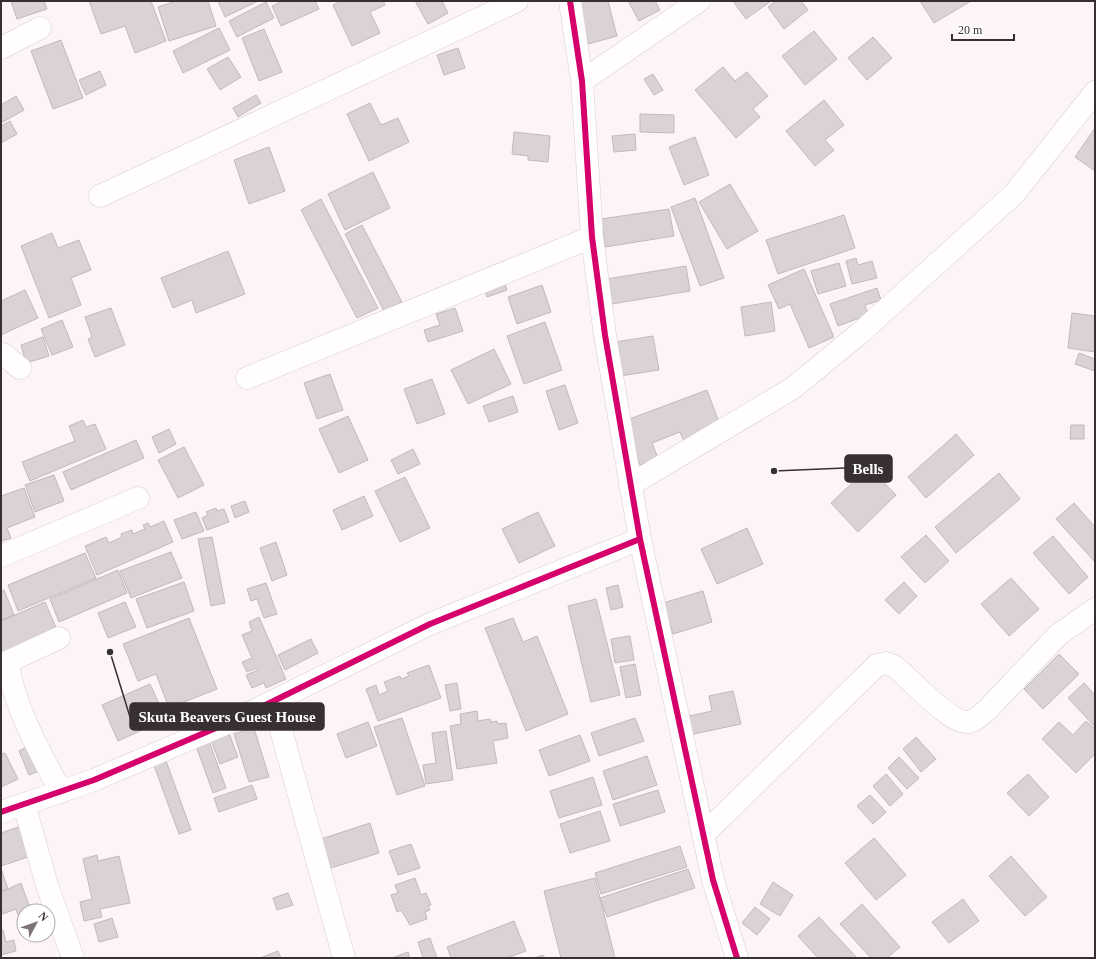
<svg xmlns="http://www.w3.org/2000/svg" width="1096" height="959" viewBox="0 0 1096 959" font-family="Georgia,serif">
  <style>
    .building { fill: #dad2d3; stroke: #c1b9ba }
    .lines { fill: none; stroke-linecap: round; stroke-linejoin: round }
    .minor-casing { stroke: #d7cfd0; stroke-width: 23 }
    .minor { stroke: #fffdfe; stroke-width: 22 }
    .cycleway-casing { stroke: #fff; stroke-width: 8 }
    .cycleway { stroke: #d6006c; stroke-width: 6 }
    .leader { fill: none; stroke: #382f30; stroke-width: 1.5 }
    .callout-dot { fill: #382f30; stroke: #fff; stroke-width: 1.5 }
    .callout { fill: #382f30; stroke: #382f30; stroke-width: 1.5 }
    .callout-label { font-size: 15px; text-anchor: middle; font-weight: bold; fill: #fff }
  </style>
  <rect width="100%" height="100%" fill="#fcf4f5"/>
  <path class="building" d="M11 1H44L47 9 17 19Z
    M89 1H151L166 41 135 53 125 26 101 34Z
    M176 1H208L216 26 169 41 158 7Z
    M218 1H258L225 17Z
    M282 1H315L319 9 281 26 272 6Z
    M341 1H383L385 5 370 12 380 33 352 46 333 5Z
    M415 1H442L448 13 428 24Z
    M584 1H608L617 36 588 44 577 3Z
    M628 1H655L660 10 639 21Z
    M733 1H771L746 19Z
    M776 1H801L808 10 784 29 768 7Z
    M920 1H971L934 23Z
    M266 2 274 18 237 37 229 21Z
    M219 28 230 50 183 73 173 51Z
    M264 29 282 72 259 81 242 38Z
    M814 31 837 59 805 85 782 56Z
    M873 37 892 58 867 80 848 58Z
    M61 40 83 98 53 109 31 51Z
    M458 48 465 68 444 75 437 55Z
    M228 57 241 77 220 90 207 69Z
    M723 67 735 81 747 72 768 96 753 109 760 117 736 138 695 90Z
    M100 71 106 85 86 95 79 80Z
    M653 74 663 90 654 95 644 79Z
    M256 95 261 103 238 117 233 108Z
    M16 96 24 110 3 122 1 118V105Z
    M824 100 844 125 825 140 834 150 815 166 786 131Z
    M370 103 381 125 398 118 409 142 369 161 347 114Z
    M640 114 674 115V133L640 132Z
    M10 121 17 134 1 143V126Z
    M1095 128V171L1075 157Z
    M514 132 550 136 548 162 528 160V156L512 154Z
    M635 134 636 150 614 152 612 136Z
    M695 137 709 175 684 185 669 147Z
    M269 147 285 191 249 204 234 160Z
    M373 172 390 208 345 230 328 194Z
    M730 184 758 231 727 249 699 202Z
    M695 198 724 278 700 286 671 207Z
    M321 199 378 308 357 318 301 210Z
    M669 209 674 236 605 247 601 219Z
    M844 215 855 248 778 274 766 240Z
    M362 225 402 302 384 311 345 234Z
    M52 233 58 248 79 240 91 270 71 278 81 305 49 318 21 246Z
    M228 251 245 294 196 313 192 300 173 308 161 278Z
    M856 258 858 265 872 261 877 278 852 284 846 261Z
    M839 263 846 286 818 294 811 271Z
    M686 266 690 291 612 304 607 279Z
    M804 269 834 337 809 348 790 304 779 309 768 285Z
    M504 281 507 290 487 297 484 287Z
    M542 285 551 312 517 324 508 297Z
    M877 288 881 300 865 305 868 315 838 326 830 304Z
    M25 290 38 318 1 335V301Z
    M771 302 775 331 745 336 741 307Z
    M111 308 125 345 95 357 88 339 92 337 85 317Z
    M455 308 463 331 428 342 424 330 440 325 436 314Z
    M1072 313 1095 316V352L1068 348Z
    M62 320 73 347 52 355 41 329Z
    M545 322 562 370 524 384 507 336Z
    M653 336 659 370 620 376 615 342Z
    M43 337 49 356 26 363 21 345Z
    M494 349 511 384 468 404 451 370Z
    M1079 353 1095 359V371L1075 364Z
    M330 374 343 410 317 419 304 383Z
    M432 379 445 414 417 424 404 389Z
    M565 385 578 423 559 430 546 391Z
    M707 390 721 428 684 442 680 432 652 443 658 458 640 465 624 421Z
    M513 396 518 412 489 422 483 406Z
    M348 416 368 460 339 473 319 429Z
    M83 420 86 427 95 424 106 449 30 481 22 462 75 441 69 426Z
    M1071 425H1084V439H1070Z
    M169 429 176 444 159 453 152 437Z
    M956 434 974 455 926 498 908 477Z
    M136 440 144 458 71 490 63 472Z
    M184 447 204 485 178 498 158 460Z
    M413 449 420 464 398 474 391 460Z
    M869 467 896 495 858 532 831 503Z
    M999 473 1020 499 956 553 935 527Z
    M54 475 64 501 35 512 25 485Z
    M405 477 430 528 400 542 375 491Z
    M24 488 35 517 7 528 11 538 1 541V496Z
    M364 496 373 516 342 530 333 510Z
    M245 501 249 512 235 518 231 506Z
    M1074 503 1095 527V562L1056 519Z
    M216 508 217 511 224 509 229 522 207 530 202 518 208 515 206 512Z
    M196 512 204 531 182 539 174 520Z
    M538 512 555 546 519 563 502 529Z
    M164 521 173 542 97 575 85 546 106 537 109 543 122 537 121 534 132 530 133 534 145 529 143 525 148 523 150 527Z
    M747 528 763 564 717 584 701 549Z
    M926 535 949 561 925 583 901 557Z
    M1053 536 1088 577 1069 594 1033 553Z
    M212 537 225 603 211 606 198 539Z
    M276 542 287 575 272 581 260 548Z
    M171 552 182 578 131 598 120 571Z
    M85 553 96 578 18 611 8 585Z
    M118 570 127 593 59 622 50 599Z
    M1011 578 1039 609 1009 636 981 604Z
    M184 582 194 611 147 628 136 599Z
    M904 582 917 596 899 614 885 600Z
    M266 583 277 614 264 618 257 599 251 601 247 589Z
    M618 585 623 607 611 610 606 588Z
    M4 590 14 615 1 620V591Z
    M703 591 712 622 673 634 663 603Z
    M596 599 620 695 591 702 568 606Z
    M45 602 57 630 1 654V621Z
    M125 602 136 627 108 638 98 613Z
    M259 617 286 679 266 688 264 683 252 688 246 675 258 670 257 668 247 672 242 662 252 658 242 635 252 631 249 622Z
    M189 618 217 689 169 708 156 674 138 681 123 644Z
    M513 618 523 642 537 636 568 714 526 731 485 628Z
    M630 636 634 660 615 663 611 639Z
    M311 639 318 653 285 670 278 655Z
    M1059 654 1079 674 1043 709 1024 689Z
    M635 664 641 695 626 698 620 667Z
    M429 665 441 698 378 721 366 689 376 685 379 695 388 691 384 682 400 676 401 679 409 676 407 673Z
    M457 683 461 709 450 711 445 685Z
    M1084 683 1095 695V727L1068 698Z
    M150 684 166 719 118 741 102 705Z
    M733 691 741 724 689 735 685 717 712 711 709 696Z
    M477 711 478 721 490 719 491 722 497 721 498 724 506 723 508 738 493 741 497 763 457 769 450 726 461 724 460 714Z
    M402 718 425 786 397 795 374 727Z
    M635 718 644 741 599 756 591 733Z
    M1086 721 1095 729V754L1076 773 1042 739 1059 722 1073 735Z
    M368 722 377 746 346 758 337 734Z
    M254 728 269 777 249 782 234 734Z
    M446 731 453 780 426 784 423 765 436 763 432 733Z
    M229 733 238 757 220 764 211 740Z
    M580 735 590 761 549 776 539 750Z
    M916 737 936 759 921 772 903 749Z
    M209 741 226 788 213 793 196 746Z
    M29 746 39 771 29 775 19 751Z
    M5 753 18 779 1 787V754Z
    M647 756 657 785 613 800 603 771Z
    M899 757 919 778 907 789 888 768Z
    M165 758 191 830 179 834 153 763Z
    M886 774 903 794 890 806 873 786Z
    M1028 774 1049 797 1029 816 1007 793Z
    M593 777 602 805 559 818 550 791Z
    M252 785 257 799 219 812 214 798Z
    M658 790 665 812 620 826 613 804Z
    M870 795 886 812 873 824 857 806Z
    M600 811 610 841 570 853 560 824Z
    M370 823 379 853 331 868 321 839Z
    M21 826 31 856 1 866V833Z
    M874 838 906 875 876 900 845 863Z
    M411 844 420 868 398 875 389 851Z
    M680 846 687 867 601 894 595 873Z
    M97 855 98 861 119 856 130 903 100 909 102 917 84 921 80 902 92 899 83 859Z
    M1011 856 1047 897 1025 916 989 876Z
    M1 868 8 889 1 891Z
    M688 869 695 888 607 917 600 898Z
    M415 878 421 895 426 893 431 905 428 906 430 910 425 912 427 919 410 925 401 910 397 912 391 895 398 893 395 885Z
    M595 878 615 958H561L544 891Z
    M773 882 793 895 780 916 760 904Z
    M21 883 31 911H24L23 930 16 909 3 914 1 907V892Z
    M288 893 293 905 277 910 273 898Z
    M963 899 979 921 949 943 932 922Z
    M862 904 900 947 887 958H871L840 924Z
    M755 907 770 919 757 935 742 923Z
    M819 917 857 958H818L798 936Z
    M112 918 118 937 99 942 94 924Z
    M514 921 526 951 507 958H451L447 947Z
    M1 930H3L6 942 14 940 16 951 1 955Z
    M430 938 437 958H423L418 942Z
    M278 951 281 958H260Z
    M408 952 410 958H392Z
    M543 955 545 958H534Z"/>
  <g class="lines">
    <defs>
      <path id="minor" d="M570 1 582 81 592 237 605 335 640 539 713 880 737 958
        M1 48 40 28
        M582 81 699 1
        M100 196 517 1
        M1 355 3 354 20 368
        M247 378 592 237
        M630 485 793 388 860 333 1014 194 1095 92
        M1 556 138 498
        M59 638 7 662C15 708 39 751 61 792
        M273 701 344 958
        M24 804 47 885 73 958
        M1 812 94 780 237 719 430 624 640 539
        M703 835 877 665 886 663 894 666C910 678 949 723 967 722 975 722 982 714 988 709L1058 635 1095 609"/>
    </defs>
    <use href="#minor" class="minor-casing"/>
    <use href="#minor" class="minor"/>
    <defs>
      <path id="cycleway" d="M570 1 582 81 592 237 605 335 640 539 713 880 737 958
        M1 812 94 780 237 719 430 624 640 539"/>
    </defs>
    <use href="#cycleway" class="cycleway-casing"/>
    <use href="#cycleway" class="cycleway"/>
  </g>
  <path class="leader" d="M774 471L845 468M110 652L130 717"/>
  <g class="callout-dot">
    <circle cx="774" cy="471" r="4"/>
    <circle cx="110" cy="652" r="4"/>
  </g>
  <g class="callout">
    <rect x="845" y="455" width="47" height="27" rx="4"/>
    <rect x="130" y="703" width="194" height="27" rx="4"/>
  </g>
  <g class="callout-label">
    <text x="868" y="474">Bells</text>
    <text x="227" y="722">Skuta Beavers Guest House</text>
  </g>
  <rect width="1096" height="959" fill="none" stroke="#382f30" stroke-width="4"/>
  <g transform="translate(36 923) rotate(49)"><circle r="19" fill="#ffffff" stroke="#afacac"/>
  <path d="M0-3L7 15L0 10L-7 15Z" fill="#7d7475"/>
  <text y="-6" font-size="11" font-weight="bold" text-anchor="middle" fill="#382f30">N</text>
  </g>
  <path d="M952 34v6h62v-6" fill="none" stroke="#382f30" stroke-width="2"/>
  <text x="958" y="34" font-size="12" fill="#382f30" stroke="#ffffff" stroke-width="3" paint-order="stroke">20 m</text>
</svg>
